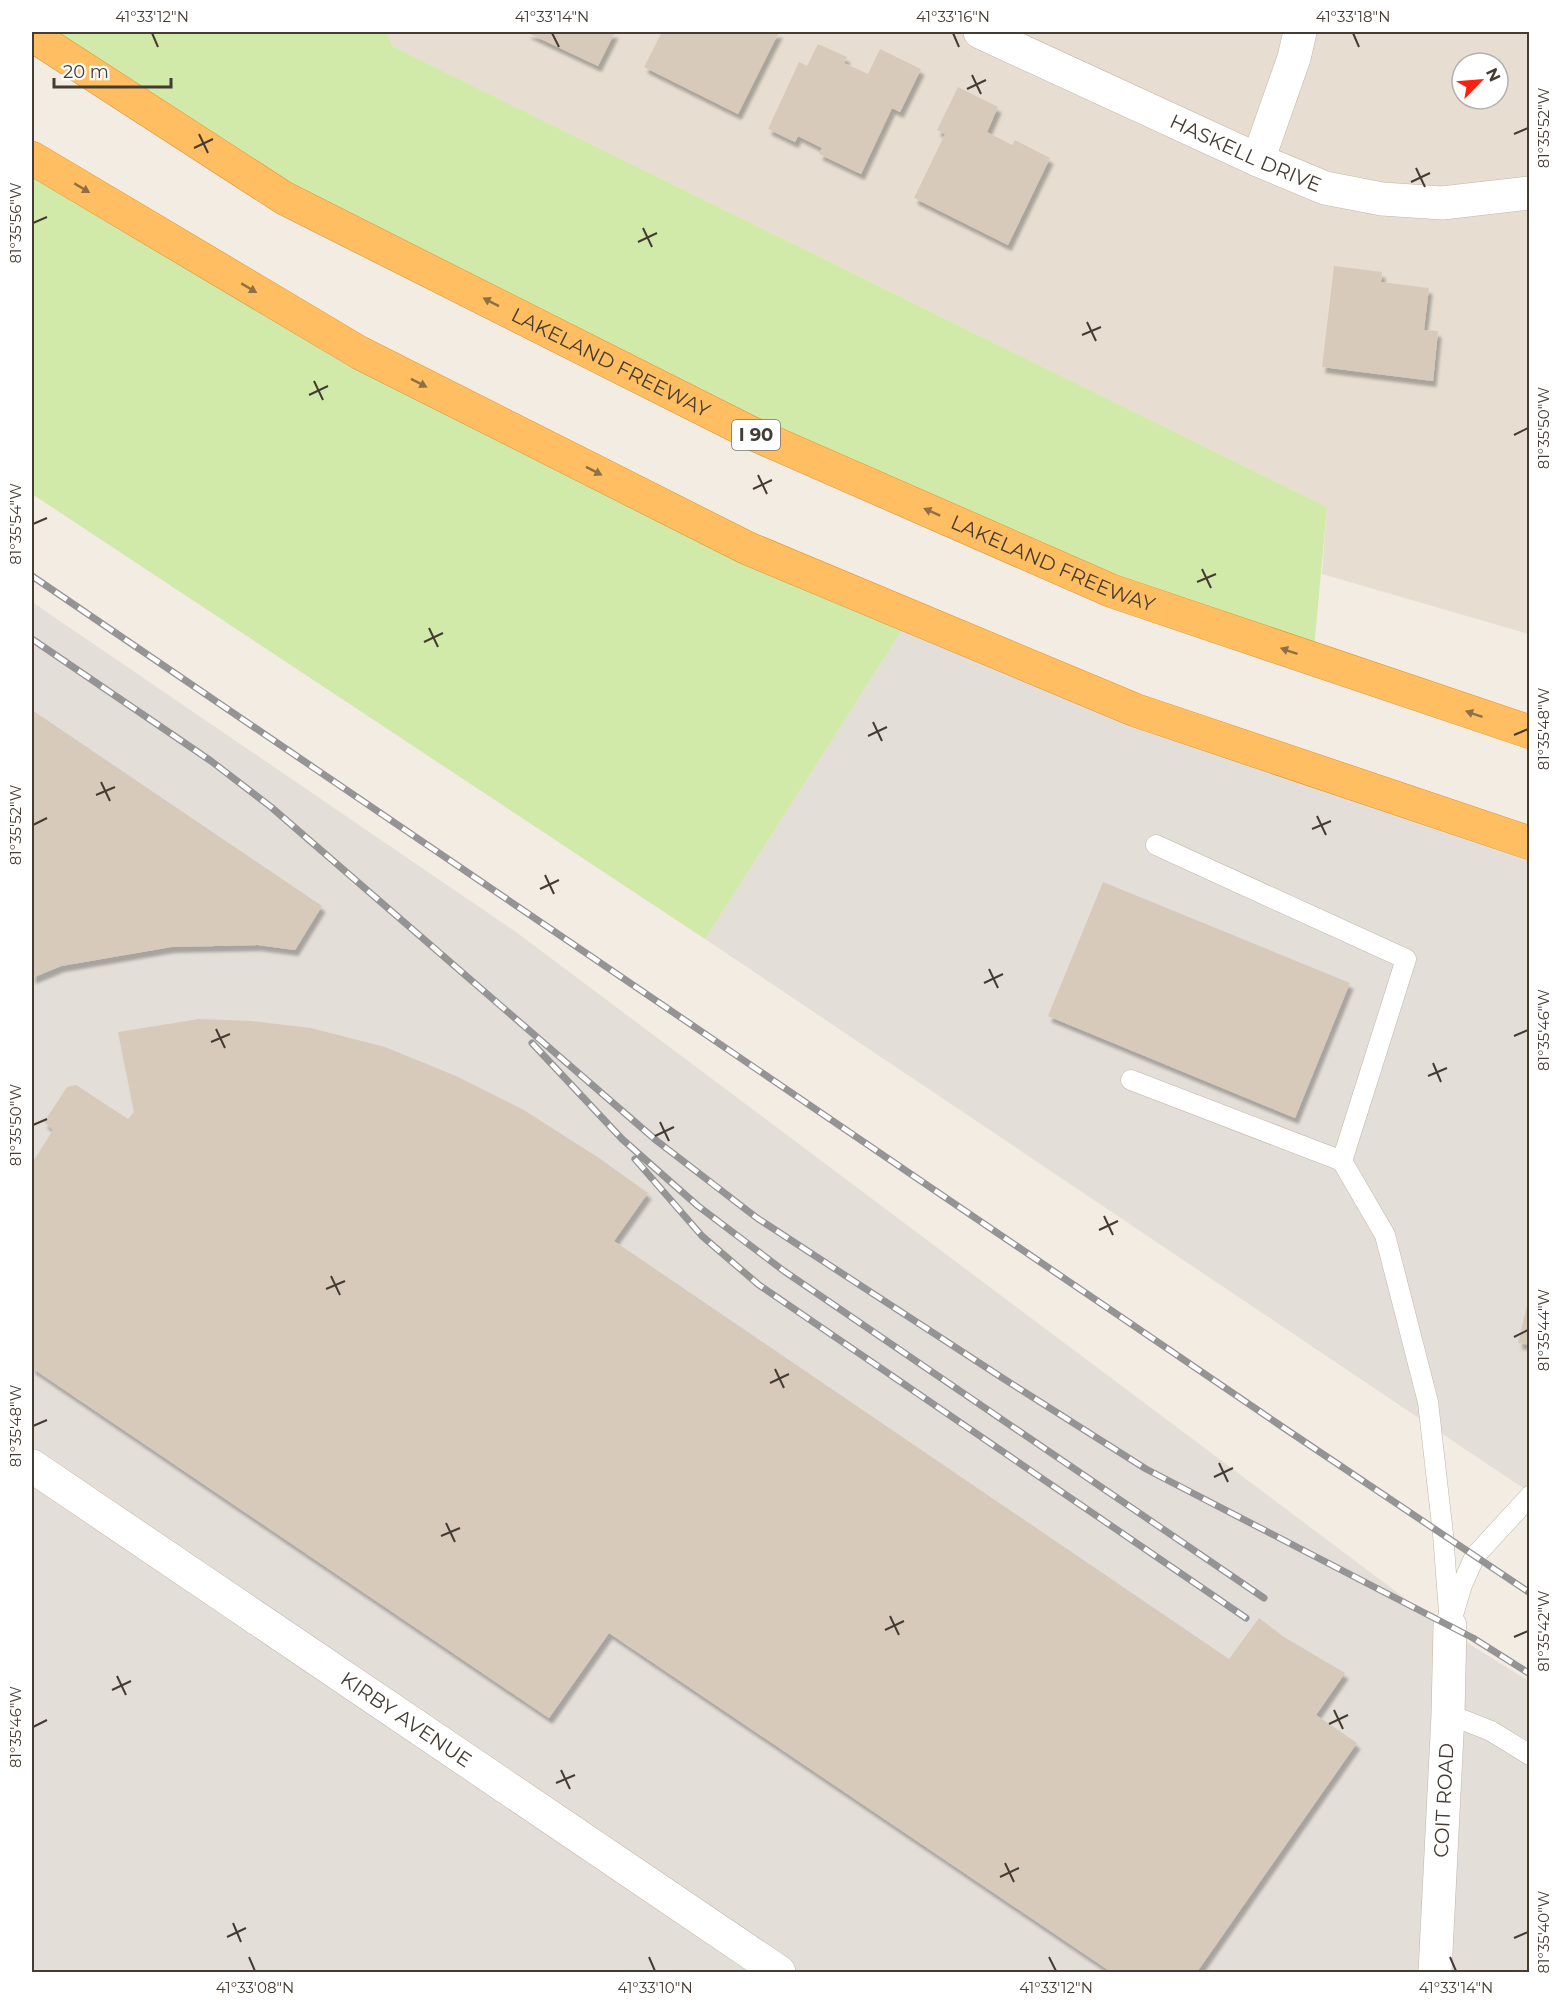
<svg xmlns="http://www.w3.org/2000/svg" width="1561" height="2004" viewBox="0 0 1561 2004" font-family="Montserrat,sans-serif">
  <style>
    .residential { fill: #e7ded1; fill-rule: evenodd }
    .industrial { fill: #e4ded8 }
    .green { fill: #d1e9a9 }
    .building { fill: #d7cabb; filter: url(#shadow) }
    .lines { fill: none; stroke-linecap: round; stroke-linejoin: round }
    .service-casing { stroke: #c1b6a8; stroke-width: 21 }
    .minor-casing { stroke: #c1b6a8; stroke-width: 34 }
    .tertiary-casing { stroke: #c1b6a8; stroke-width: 34 }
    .motorway-casing { stroke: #e3922c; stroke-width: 34 }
    .service { stroke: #fff; stroke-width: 20 }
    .minor { stroke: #fff; stroke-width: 33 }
    .tertiary { stroke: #fff; stroke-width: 33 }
    .motorway { stroke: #ffbe61; stroke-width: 33 }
    .rail-casing { stroke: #949494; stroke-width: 7 }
    .rail { stroke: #fff; stroke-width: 4.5; stroke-dasharray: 14; stroke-linecap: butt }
    .oneway { fill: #8f7045 }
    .ticks { fill: none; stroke: #443c33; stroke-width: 2 }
    .labels { text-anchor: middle; stroke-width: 4.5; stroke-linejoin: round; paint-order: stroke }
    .shield { fill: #fff; stroke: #7c7670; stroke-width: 1.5 }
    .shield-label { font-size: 18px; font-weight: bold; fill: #443c33 }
    .street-label { font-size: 20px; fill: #443c33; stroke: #fff }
    .neatline { fill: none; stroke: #443c33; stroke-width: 2 }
    .ticks-label { font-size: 15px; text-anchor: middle; fill: #443c33 }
  </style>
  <defs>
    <filter id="shadow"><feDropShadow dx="3.5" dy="6" stdDeviation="1.5" flood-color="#0004"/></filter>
  </defs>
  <rect width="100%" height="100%" fill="#f2ece3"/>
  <path class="residential" d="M387 32H1529V634L1322 574 1327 507 392 46ZM1462 63H1498V99H1462Z"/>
  <path class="industrial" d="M32 602 516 932 1450 1632 1529 1681V1972H32Z
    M911 616 1529 843V1492L705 939Z"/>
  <path class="green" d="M32 32H387L392 46 1327 507 1313 659 1112 591 284 198Z
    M32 158 360 354 911 616 705 939 32 494Z"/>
  <path class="building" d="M526 32H615L598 66Z
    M662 32H779L738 114 644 67Z
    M818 44 847 57 844 63 868 74 880 49 921 69 900 112 892 108 861 174 819 154 822 148 798 136 795 142 768 129 799 62 807 66Z
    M958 87 998 107 987 132 1012 145 1015 140 1050 158 1008 245 914 198 945 134 937 130Z
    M1334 266 1382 272 1381 282 1429 288 1424 330 1438 331 1433 381 1322 367Z
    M32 710 322 906 295 950 258 945 171 947 61 966 32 978Z
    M1103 882 1350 983 1295 1118 1048 1016Z
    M199 1019 251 1021 311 1028 385 1047 456 1076 522 1109 599 1158 648 1193 614 1241 1229 1659 1259 1618 1284 1637 1345 1673 1316 1715 1357 1743 1197 1972H1111L609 1633 549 1718 32 1368V1163L53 1130 44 1122 67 1087 76 1085 128 1119 134 1112 118 1032Z
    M1530 1293V1345L1518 1343Z"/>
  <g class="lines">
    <defs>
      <path id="service" d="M1156 845 1406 959 1342 1161 1385 1235 1428 1402 1443 1534 1450 1626
        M1131 1080 1342 1161
        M1453 1615 1462 1585 1475 1556 1530 1496
        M1448 1714 1491 1731 1530 1755"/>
      <g id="minor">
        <path id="s1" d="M980 32 1258 160 1325 188 1382 199 1442 203 1530 193"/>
        <path d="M1258 160 1294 58 1300 32"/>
        <path id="s2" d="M1435 1972 1448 1714 1450 1626"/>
      </g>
      <g id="tertiary">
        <path id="s3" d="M32 1466 779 1972"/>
      </g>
      <g id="motorway">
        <path id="s4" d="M32 35 284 198 749 432 1112 591 1530 732"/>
        <path d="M32 158 360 353 747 548 1135 710 1530 843"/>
      </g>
    </defs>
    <use href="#service" class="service-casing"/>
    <use href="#minor" class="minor-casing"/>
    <use href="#tertiary" class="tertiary-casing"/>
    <use href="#motorway" class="motorway-casing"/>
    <use href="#service" class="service"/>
    <use href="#minor" class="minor"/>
    <use href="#tertiary" class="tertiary"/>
    <use href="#motorway" class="motorway"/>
    <defs>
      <path id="rail" d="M32 576 1287 1430 1530 1593
        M32 639 211 761 271 807 657 1141 757 1218 1004 1379 1146 1469 1473 1638 1530 1674
        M532 1043 622 1139 698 1206 784 1271 1264 1598
        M635 1159 702 1236 759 1285 1246 1618"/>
    </defs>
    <use href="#rail" class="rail-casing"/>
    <use href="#rail" class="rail"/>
  </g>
  <defs><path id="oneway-solid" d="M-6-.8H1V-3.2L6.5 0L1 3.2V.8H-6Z" transform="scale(1.5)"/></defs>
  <g class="oneway">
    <use href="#oneway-solid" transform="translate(82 188) rotate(31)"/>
    <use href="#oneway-solid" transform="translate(249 288) rotate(31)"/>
    <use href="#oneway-solid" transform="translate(491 302) rotate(-153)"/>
    <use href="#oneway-solid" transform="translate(419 383) rotate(27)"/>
    <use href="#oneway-solid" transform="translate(594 471) rotate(27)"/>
    <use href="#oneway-solid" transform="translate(932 512) rotate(-156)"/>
    <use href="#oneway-solid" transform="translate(1289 651) rotate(-161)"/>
    <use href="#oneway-solid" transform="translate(1474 714) rotate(-161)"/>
  </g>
  <path class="ticks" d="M152 33 158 47M552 33 559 47M953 33 959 47M1353 33 1359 47M972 75 981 94M967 89 986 80M199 134 208 153M1514 134 1528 128M194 148 213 139M1416 168 1425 187M1411 182 1430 173M33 223 47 217M643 228 652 247M638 242 657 233M1087 322 1096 341M1082 335 1101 327M314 381 323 400M309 395 328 386M1514 435 1528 428M758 475 767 494M753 489 772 480M33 524 47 518M1202 569 1211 588M1197 582 1216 574M429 628 438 647M424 642 443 633M873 722 882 741M1514 735 1528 729M868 736 887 727M101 782 110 801M96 795 115 787M1317 816 1326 835M33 825 47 818M1312 829 1331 821M545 875 554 894M540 889 559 880M989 969 998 988M984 983 1003 974M216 1029 225 1048M1514 1036 1528 1030M211 1042 230 1034M1433 1063 1441 1082M1428 1076 1447 1068M660 1122 669 1141M33 1125 47 1119M655 1136 674 1127M1104 1216 1113 1235M1099 1230 1118 1221M331 1276 340 1295M326 1289 345 1281M1514 1337 1528 1330M775 1369 784 1388M770 1383 789 1374M33 1426 47 1420M1219 1463 1228 1482M1214 1477 1233 1468M446 1523 455 1542M441 1536 460 1528M890 1616 899 1635M885 1630 904 1621M1514 1637 1528 1631M117 1676 126 1695M112 1690 131 1681M1334 1710 1343 1729M1329 1724 1348 1715M33 1727 47 1720M561 1770 570 1789M556 1783 575 1775M1005 1863 1014 1882M1000 1877 1019 1868M233 1923 241 1942M227 1937 246 1928M1514 1938 1528 1932M249 1957 255 1971M649 1957 655 1971M1049 1957 1056 1971M1450 1957 1456 1971"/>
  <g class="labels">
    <rect class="shield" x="732" y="420" width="48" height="30" rx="4.5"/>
    <g class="shield-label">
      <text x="756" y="441">I 90</text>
    </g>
    <g class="street-label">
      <text dy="7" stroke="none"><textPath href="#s1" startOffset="292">HASKELL DRIVE</textPath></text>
      <text dy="7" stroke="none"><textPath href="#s4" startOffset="666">LAKELAND FREEWAY</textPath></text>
      <text dy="7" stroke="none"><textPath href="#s4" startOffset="1152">LAKELAND FREEWAY</textPath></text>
      <text dy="7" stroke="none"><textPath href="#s3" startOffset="452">KIRBY AVENUE</textPath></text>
      <text dy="7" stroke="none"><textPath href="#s2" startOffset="172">COIT ROAD</textPath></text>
    </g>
  </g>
  <rect width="1561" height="2004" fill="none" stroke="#ffffff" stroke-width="66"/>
  <g transform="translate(1480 81) rotate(65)"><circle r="28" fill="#ffffff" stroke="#b4b1ad" stroke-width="1.5"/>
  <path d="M0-4.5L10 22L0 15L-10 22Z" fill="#ff1f0d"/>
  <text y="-9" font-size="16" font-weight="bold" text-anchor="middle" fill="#443c33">N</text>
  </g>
  <path d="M54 78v9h117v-9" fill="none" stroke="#443c33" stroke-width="3"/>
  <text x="63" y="78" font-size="18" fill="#443c33" stroke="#ffffff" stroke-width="4.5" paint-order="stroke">20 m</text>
  <rect x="33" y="33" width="1495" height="1938" class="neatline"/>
  <g class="ticks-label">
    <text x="152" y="22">41°33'12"N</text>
    <text x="552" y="22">41°33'14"N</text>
    <text x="953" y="22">41°33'16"N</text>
    <text x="1353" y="22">41°33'18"N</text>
    <text transform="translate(1544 128) rotate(-90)" y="5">81°35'52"W</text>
    <text transform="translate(16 223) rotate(-90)" y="5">81°35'56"W</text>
    <text transform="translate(1544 428) rotate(-90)" y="5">81°35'50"W</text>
    <text transform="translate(16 524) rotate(-90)" y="5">81°35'54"W</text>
    <text transform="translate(1544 729) rotate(-90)" y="5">81°35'48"W</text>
    <text transform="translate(16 825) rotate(-90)" y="5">81°35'52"W</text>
    <text transform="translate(1544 1030) rotate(-90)" y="5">81°35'46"W</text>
    <text transform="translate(16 1125) rotate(-90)" y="5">81°35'50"W</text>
    <text transform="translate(1544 1330) rotate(-90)" y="5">81°35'44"W</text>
    <text transform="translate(16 1426) rotate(-90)" y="5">81°35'48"W</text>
    <text transform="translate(1544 1631) rotate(-90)" y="5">81°35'42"W</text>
    <text transform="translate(16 1727) rotate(-90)" y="5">81°35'46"W</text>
    <text transform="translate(1544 1932) rotate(-90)" y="5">81°35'40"W</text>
    <text x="255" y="1993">41°33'08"N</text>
    <text x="655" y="1993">41°33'10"N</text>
    <text x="1056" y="1993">41°33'12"N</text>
    <text x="1456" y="1993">41°33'14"N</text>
  </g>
</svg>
